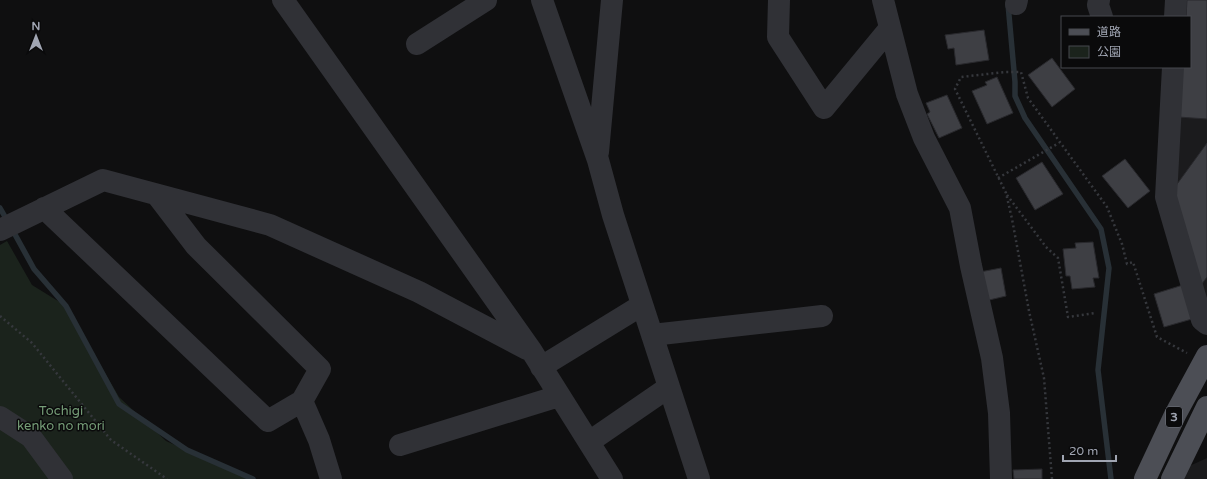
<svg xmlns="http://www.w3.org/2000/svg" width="1207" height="479" viewBox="0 0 1207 479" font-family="'Varela Round','Noto Sans JP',sans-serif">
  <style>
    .built { fill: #1b1b1d }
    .green { fill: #1b231c }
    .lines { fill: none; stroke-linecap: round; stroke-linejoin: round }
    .stream { stroke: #283036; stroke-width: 5.5 }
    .building { fill: #3e3f44; stroke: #29292d }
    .path { stroke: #36383d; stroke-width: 2.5; stroke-dasharray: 2 3; stroke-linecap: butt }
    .minor { stroke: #303136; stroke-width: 22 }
    .major { stroke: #4c4e55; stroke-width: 22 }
    .labels { text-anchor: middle; stroke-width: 3; stroke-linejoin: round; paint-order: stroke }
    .shield { fill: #0a0a0b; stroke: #737680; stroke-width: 1 }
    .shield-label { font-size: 12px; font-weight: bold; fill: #a0a5b2 }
    .park-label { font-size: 13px; fill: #769e78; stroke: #0a0a0b }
  </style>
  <rect width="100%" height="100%" fill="#0f0f10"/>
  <path class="built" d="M1182 0H1207V310L1170 190 1178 67H1190V17Z
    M1207 458V479H1182L1185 468Z"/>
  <path class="green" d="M7 241 32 285 66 306 119 397 166 441 252 479H0V245Z"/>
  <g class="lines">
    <path class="stream" d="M1008 4 1015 82V96L1025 118 1101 229 1109 268 1098 370 1111 479
      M0 208 8 222
      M12 229 34 269 66 306 119 404 187 450 253 479"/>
  </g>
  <path class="building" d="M1187 0H1207V119L1178 117 1182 67H1190V17H1186Z
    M984 30 989 60 956 65 954 48 948 49 945 35Z
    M1052 58 1075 89 1052 107 1028 75Z
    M997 77 1013 113 987 124 972 91 987 85 985 82Z
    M947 95 962 128 939 138 927 114 930 112 926 103Z
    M1207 143V277L1199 288 1172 191Z
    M1125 159 1150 191 1128 208 1102 176Z
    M1042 162 1063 194 1035 210 1016 178Z
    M1093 242 1099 278H1093L1095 287 1072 289 1070 276H1066L1063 249 1076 248 1075 243Z
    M1001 268 1006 296 985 301 980 272Z
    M1183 285 1192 319 1164 327 1154 294Z
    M1042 469V479H1014L1013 470Z"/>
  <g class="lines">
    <path class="path" d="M998 178 1059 143
      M1007 195 1046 247 1058 258 1068 317 1095 313
      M0 316 32 343 111 440 167 479
      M1052 479 1044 378 1029 311 1012 219 1006 193 955 89 961 77 1005 72H1021L1028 98 1107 207 1122 244 1127 264 1133 262 1157 337 1187 353"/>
    <path class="minor" d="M283 0 531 350 612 479
      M542 0 598 160 613 215 699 479
      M779 0 778 37 824 108 890 28
      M883 0 907 94 924 138 960 208 971 266 992 358 999 413 1001 479
      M1099 0 1098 5 1102 17
      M1016 4 1017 0
      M1175 17 1176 0
      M417 44 486 0
      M1173 67 1166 197 1202 320 1207 324
      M598 152 612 0
      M44 208 268 421 302 401 320 369 196 246 157 195
      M0 230 103 180 270 225 419 292 527 349
      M652 335 822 316
      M541 367 642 305
      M302 401 319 440 331 479
      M0 417 31 437 62 479
      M589 442 669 387
      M400 445 559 396"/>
    <path class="major" d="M1145 479 1175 415 1207 356
      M1172 479 1207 407"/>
  </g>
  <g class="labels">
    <rect class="shield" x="1166" y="407" width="16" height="20" rx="3"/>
    <g class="shield-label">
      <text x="1174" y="421">3</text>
    </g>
    <g class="park-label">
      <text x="61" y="415">Tochigi<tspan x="61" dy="15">kenko no mori</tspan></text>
    </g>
  </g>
  <rect x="1061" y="16" width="130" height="52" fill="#0a0a0b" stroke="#46484e"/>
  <rect x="1069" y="29" width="20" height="6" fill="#4c4e55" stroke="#46484e"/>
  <text x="1097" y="36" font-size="12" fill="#a0a5b2">道路</text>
  <rect x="1069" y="46" width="20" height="12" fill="#1b231c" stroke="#46484e"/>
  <text x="1097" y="56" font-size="12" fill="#a0a5b2">公園</text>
  <g transform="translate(36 36)" stroke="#0a0a0b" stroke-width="3" paint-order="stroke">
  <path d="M0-3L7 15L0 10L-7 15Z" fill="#a0a5b2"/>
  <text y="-6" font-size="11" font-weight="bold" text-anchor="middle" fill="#a0a5b2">N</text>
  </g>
  <path d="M1063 455v6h53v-6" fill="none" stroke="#a0a5b2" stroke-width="2"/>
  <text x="1069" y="455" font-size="12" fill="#a0a5b2" stroke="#0a0a0b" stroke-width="3" paint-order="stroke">20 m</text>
</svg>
